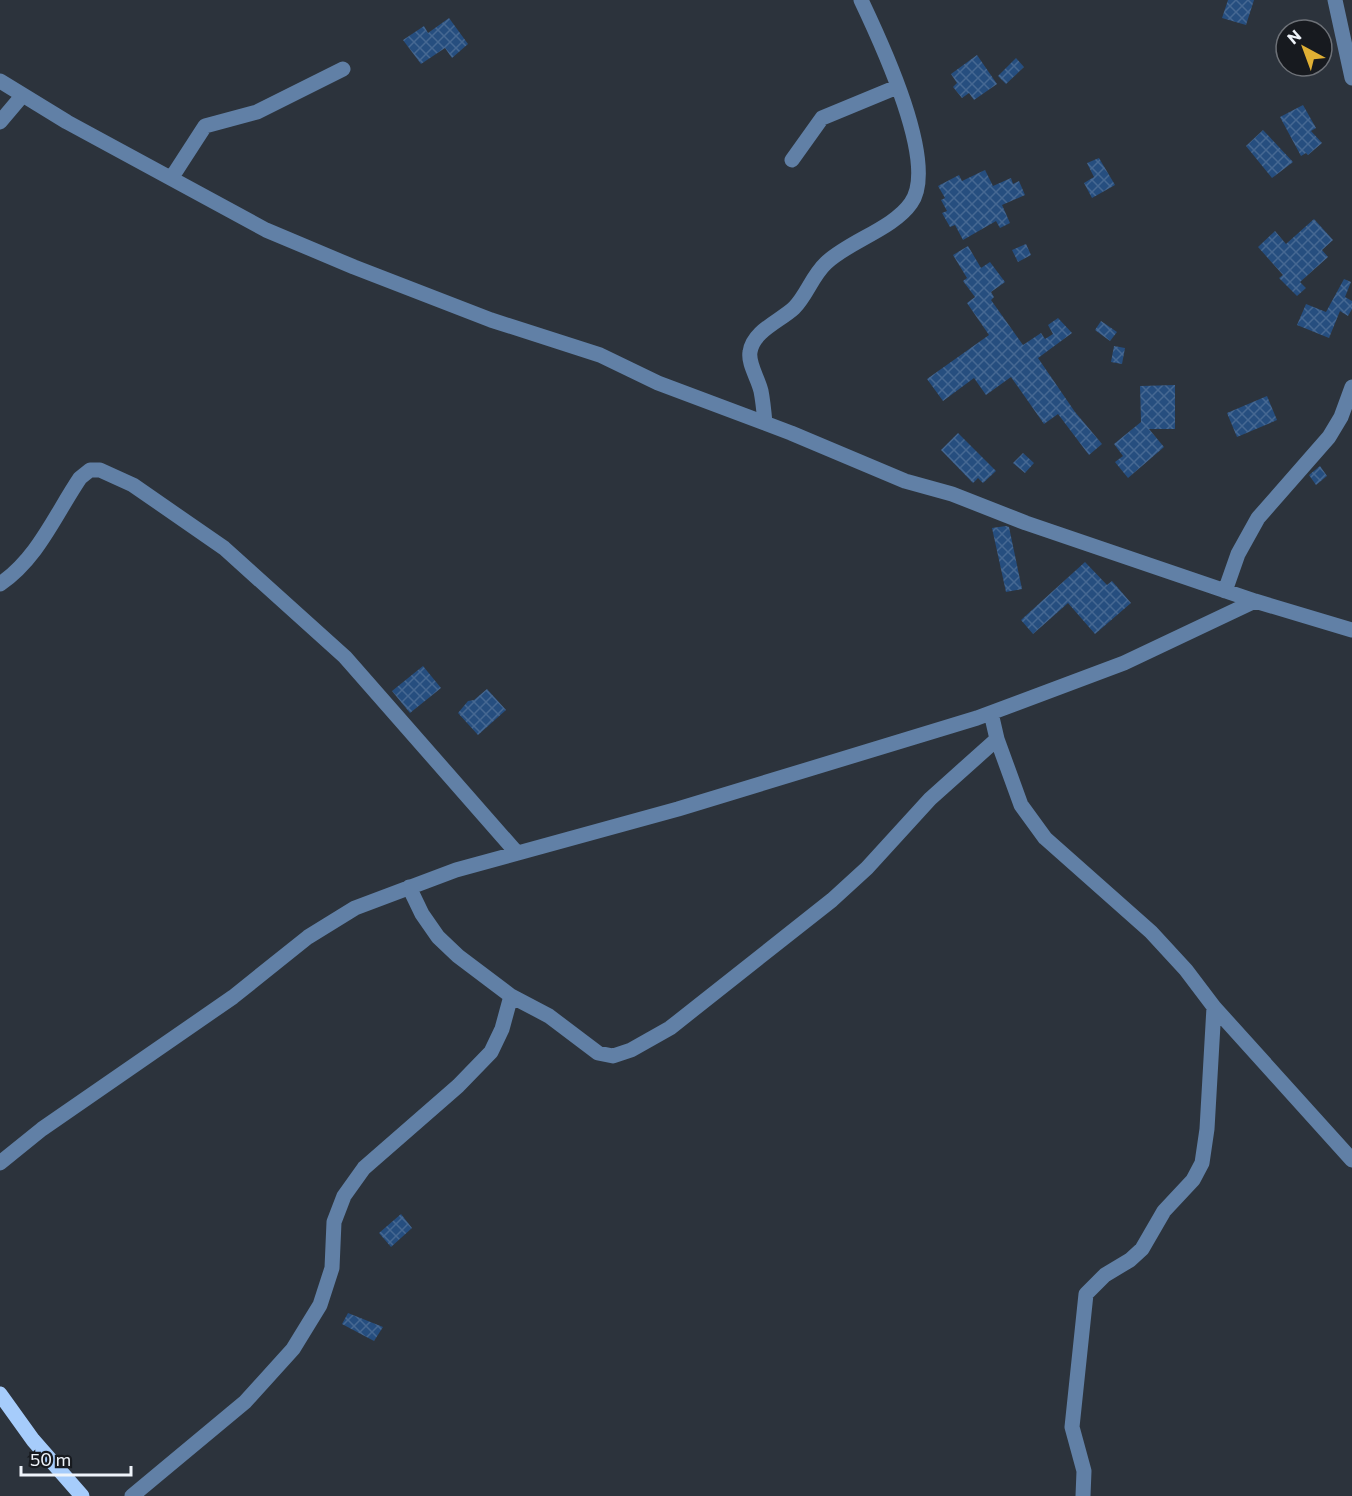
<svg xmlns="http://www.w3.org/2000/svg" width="1352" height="1496" viewBox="0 0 1352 1496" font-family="Commissioner,sans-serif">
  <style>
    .building { fill: url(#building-cross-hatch) }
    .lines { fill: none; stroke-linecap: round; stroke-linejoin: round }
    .minor { stroke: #6180a6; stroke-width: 15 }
    .major { stroke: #a6ccfb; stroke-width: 15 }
  </style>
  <defs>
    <pattern id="building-cross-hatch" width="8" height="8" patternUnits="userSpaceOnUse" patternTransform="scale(1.5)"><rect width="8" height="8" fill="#264e7f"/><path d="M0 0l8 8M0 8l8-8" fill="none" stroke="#466892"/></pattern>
  </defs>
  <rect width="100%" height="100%" fill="#2c333c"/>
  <path class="building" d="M1228 0H1254L1246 25 1222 18Z
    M449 18 468 44 452 58 445 48 421 64 403 40 424 26 428 33Z
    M977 55 997 84 974 100 969 93 962 98 953 87 957 83 951 74Z
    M1016 58 1024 67 1006 84 998 76Z
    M1303 105 1316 128 1311 131 1322 143 1308 155 1306 153 1301 156 1280 117Z
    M1263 130 1293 162 1272 178 1246 146Z
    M1099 158 1115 185 1092 198 1084 183 1094 177 1087 163Z
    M985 170 993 186 1011 178 1013 184 1019 181 1025 195 1002 205 1010 223 1000 228 996 221 963 240 955 225 950 227 942 213 947 211 941 200 945 198 938 186 959 175 962 181Z
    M1314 219 1333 240 1322 250 1328 257 1300 282 1306 288 1297 296 1279 278 1283 275 1258 247 1275 231 1286 244Z
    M1026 244 1031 255 1018 262 1012 250Z
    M968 246 981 268 990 262 1005 282 991 292 994 297 991 300 1023 345 1041 333 1045 339 1053 334 1048 325 1058 318 1072 333 1038 358 1075 412 1102 444 1089 455 1058 414 1044 424 1011 377 986 395 974 378 943 401 927 379 989 335 967 303 975 297 963 281 967 278 953 255Z
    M1344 279 1351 282 1345 297 1352 301V309L1348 316 1340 311 1329 338 1297 325 1306 304 1326 312Z
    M1101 321 1117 332 1110 341 1095 330Z
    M1114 346 1125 348 1122 364 1111 362Z
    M1175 385V429H1149L1164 447 1128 478 1115 462 1123 456 1114 444 1141 422 1140 386Z
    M1267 396 1277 420 1237 437 1227 413Z
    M958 433 996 471 983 483 978 478 973 483 941 450Z
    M1023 453 1034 463 1025 473 1013 463Z
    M1320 466 1327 476 1316 485 1309 475Z
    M1006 526 1009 527 1022 589 1006 592 992 528Z
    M1085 562 1107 585 1112 581 1131 603 1095 634 1068 603 1033 634 1021 620Z
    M423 666 441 688 410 713 392 691Z
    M487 689 506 710 478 735 458 713 468 701 474 700Z
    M401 1214 412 1228 391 1247 379 1233Z
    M348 1313 383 1327 374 1341 342 1324Z"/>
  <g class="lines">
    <path class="minor" d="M1335 0 1352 78
      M0 81 67 122 266 230 354 267 491 320 600 355 658 383 791 433 905 481 952 494 1026 523 1255 601 1352 630
      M0 122 22 96
      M792 160 822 118 897 87
      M172 177 205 126 257 112 343 69
      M765 423C764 412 763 401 761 391 758 378 748 364 750 352 753 331 780 321 794 308 807 295 812 276 826 263 849 241 893 229 911 203 939 164 880 40 861 0
      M0 584C38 558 55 515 80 478L90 470H100L133 485 224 548 345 657 517 853
      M1225 591 1238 554 1258 518 1329 437 1341 417 1352 387
      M991 713 997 739 1021 805 1045 838 1151 932 1186 970 1214 1007 1352 1160
      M409 887 422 914 438 937 458 956 511 996 549 1016 598 1053 613 1056 631 1050 670 1028 832 900 867 868 930 799 997 739
      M0 1163 42 1129 233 997 308 937 355 908 456 870 678 809 977 718 1124 663 1255 601
      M132 1496 245 1402 293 1349 320 1305 332 1268 334 1222 344 1196 364 1168 458 1086 491 1052 502 1029 511 996
      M1083 1496 1084 1471 1072 1427 1086 1294 1105 1275 1130 1260 1142 1249 1164 1211 1193 1180 1202 1163 1207 1129 1214 1007"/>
    <path class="major" d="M0 1394 33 1440 82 1496"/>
  </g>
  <g transform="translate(1304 48) rotate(319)"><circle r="28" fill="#171a1f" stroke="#6d7177" stroke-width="1.5"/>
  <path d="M0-4.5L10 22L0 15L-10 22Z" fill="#e0b034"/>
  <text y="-9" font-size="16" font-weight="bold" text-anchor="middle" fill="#eff4fa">N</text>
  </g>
  <path d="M21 1466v9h110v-9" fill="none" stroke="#eff4fa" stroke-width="3"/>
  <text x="30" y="1466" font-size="18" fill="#eff4fa" stroke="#171a1f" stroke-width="4.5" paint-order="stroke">50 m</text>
</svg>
